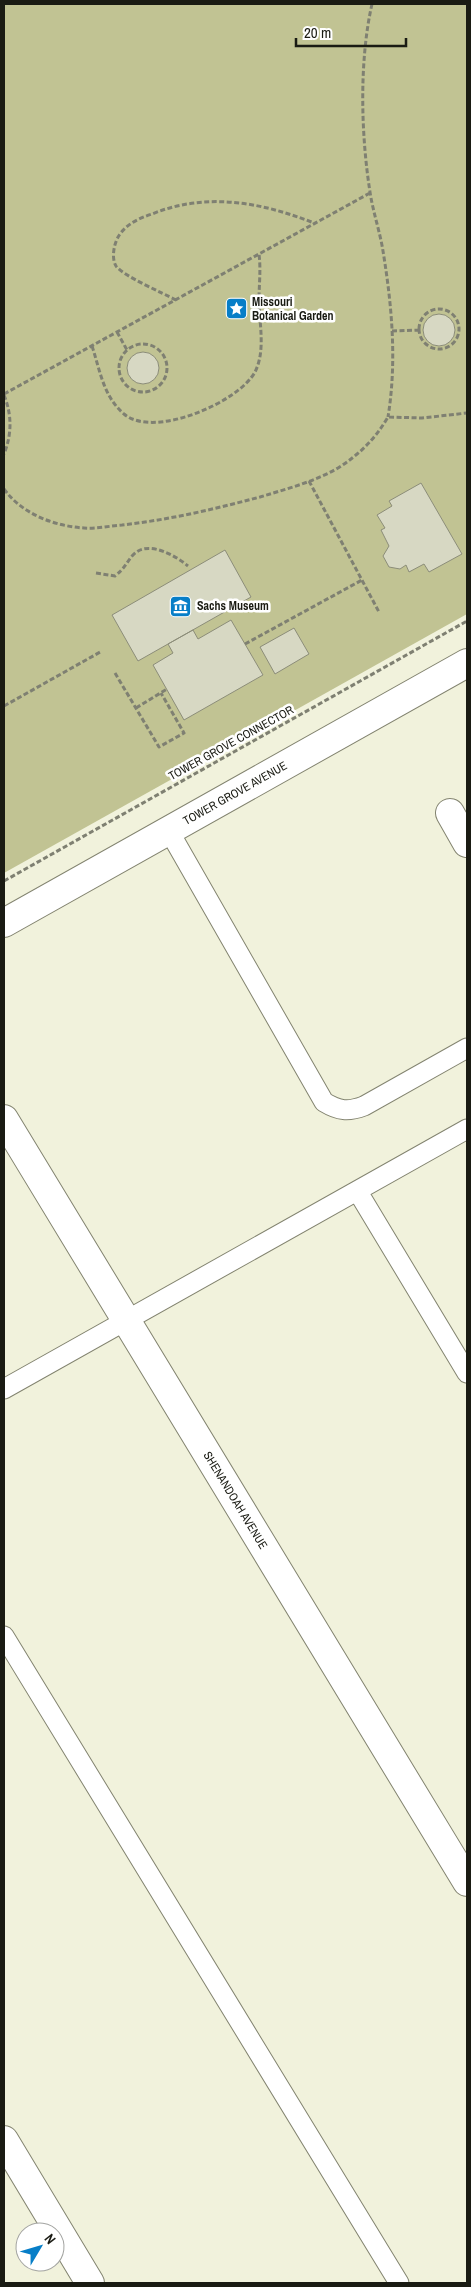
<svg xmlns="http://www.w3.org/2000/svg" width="471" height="2287" viewBox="0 0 471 2287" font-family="'Archivo Narrow',sans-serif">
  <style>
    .green { fill: #c1c393 }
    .building { fill: #d7d8c3; stroke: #8c8d79 }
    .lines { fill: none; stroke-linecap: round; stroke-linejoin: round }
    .service-casing { stroke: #838470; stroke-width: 21 }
    .minor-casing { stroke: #838470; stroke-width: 30 }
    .tertiary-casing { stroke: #838470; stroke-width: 30 }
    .path { stroke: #7f8072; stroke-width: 3; stroke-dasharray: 5 2.5; stroke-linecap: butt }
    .service { stroke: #fff; stroke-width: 19 }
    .minor { stroke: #fff; stroke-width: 28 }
    .tertiary { stroke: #fff; stroke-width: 28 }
    .labels { text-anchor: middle; stroke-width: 5; stroke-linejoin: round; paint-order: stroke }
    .poi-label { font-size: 12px; font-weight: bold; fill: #1a1b13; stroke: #fff; text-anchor: start }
    .street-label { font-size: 12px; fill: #1a1b13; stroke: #fff }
  </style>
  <rect width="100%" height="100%" fill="#f1f2dc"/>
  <path class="green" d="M4 4H467V614L4 873Z"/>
  <path class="building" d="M423 330a16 16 0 1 1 32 0a16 16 0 1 1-32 0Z
    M127 368a16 16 0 1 1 32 0a16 16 0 1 1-32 0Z
    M421 483 462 554 429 572 424 564 409 572 406 565 400 569 389 567 383 556 389 546 381 530 385 528 377 515 392 506 389 501Z
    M225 550 251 597 138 661 112 615Z
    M231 620 263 675 184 720 153 665 173 653 168 644 193 630 198 639Z
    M294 628 309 654 275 674 260 647Z"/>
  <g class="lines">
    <defs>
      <path id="service" d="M169 831 324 1102C339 1111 348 1112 364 1106L467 1048
        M358 1192 467 1373
        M4 1389 467 1129
        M4 1636 399 2283"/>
      <g id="minor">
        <path d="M450 813 467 843"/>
        <path id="s1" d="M4 1119 467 1882"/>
        <path d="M4 2140 90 2283"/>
      </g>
      <g id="tertiary">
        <path id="s2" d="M4 923 467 663"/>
      </g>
    </defs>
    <use href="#service" class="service-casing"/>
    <use href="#minor" class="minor-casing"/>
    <use href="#tertiary" class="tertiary-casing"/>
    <path class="path" d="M372 4C359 61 361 135 370 192 373 212 380 232 383 251 392 306 397 362 388 417
      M176 300C163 293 123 276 116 266 111 258 114 242 120 234 128 223 140 218 152 214 206 192 261 202 314 223
      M419 329a20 20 0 1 1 40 0a20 20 0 1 1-40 0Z
      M392 331 419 330
      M117 332 127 350
      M119 368a24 24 0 1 1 48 0a24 24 0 1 1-48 0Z
      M92 346C100 370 103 396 124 414 153 439 238 403 255 372 266 350 259 323 259 300 259 285 261 270 259 254
      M4 394 370 193
      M4 395C12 415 12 434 4 454
      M309 481 379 612
      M4 489C22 514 54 526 84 528 96 529 109 526 122 525 168 520 215 509 260 497 286 489 314 482 338 468 360 454 375 439 388 417L422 418 467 413
      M96 573 115 576C125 568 126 563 133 555 148 539 176 556 188 566
      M245 644 362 580
      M115 673 159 747 184 733 161 693
      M4 706 102 651
      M136 708 167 689
      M4 881 467 621"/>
    <use href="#service" class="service"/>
    <use href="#minor" class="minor"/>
    <use href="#tertiary" class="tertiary"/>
  </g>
  <defs>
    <symbol id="sight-square" viewBox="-11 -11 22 22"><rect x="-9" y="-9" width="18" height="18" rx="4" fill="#077ec7" stroke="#fff"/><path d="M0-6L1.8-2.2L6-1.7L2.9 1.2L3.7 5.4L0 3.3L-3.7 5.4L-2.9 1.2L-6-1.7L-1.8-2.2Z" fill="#fff"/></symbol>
    <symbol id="museum-square" viewBox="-11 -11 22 22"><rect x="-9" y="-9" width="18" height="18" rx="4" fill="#077ec7" stroke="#fff"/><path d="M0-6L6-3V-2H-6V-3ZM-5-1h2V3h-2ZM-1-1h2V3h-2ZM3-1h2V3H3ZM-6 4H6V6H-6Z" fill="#fff"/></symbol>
  </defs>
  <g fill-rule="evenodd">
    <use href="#sight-square" x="224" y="296" width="25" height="25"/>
    <use href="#museum-square" x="168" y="594" width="25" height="25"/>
  </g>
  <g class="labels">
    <g class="poi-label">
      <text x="252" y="306">Missouri<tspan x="252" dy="14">Botanical Garden</tspan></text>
      <text x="197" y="610">Sachs Museum</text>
    </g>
    <g class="street-label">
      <text transform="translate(231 743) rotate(-29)" y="4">TOWER GROVE CONNECTOR</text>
      <text dy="4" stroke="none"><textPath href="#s2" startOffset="265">TOWER GROVE AVENUE</textPath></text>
      <text dy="4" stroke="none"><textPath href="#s1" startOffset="446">SHENANDOAH AVENUE</textPath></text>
    </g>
  </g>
  <rect width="471" height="2287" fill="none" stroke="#1a1b13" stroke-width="10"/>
  <g transform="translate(40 2247) rotate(52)"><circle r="24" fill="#ffffff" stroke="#a3a4a1"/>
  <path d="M0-4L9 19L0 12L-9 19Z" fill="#077ec7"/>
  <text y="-8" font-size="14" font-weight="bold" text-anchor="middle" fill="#1a1b13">N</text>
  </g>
  <path d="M296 38v8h110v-8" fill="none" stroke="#1a1b13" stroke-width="2.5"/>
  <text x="304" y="38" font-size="15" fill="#1a1b13" stroke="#ffffff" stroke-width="4" paint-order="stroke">20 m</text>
</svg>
